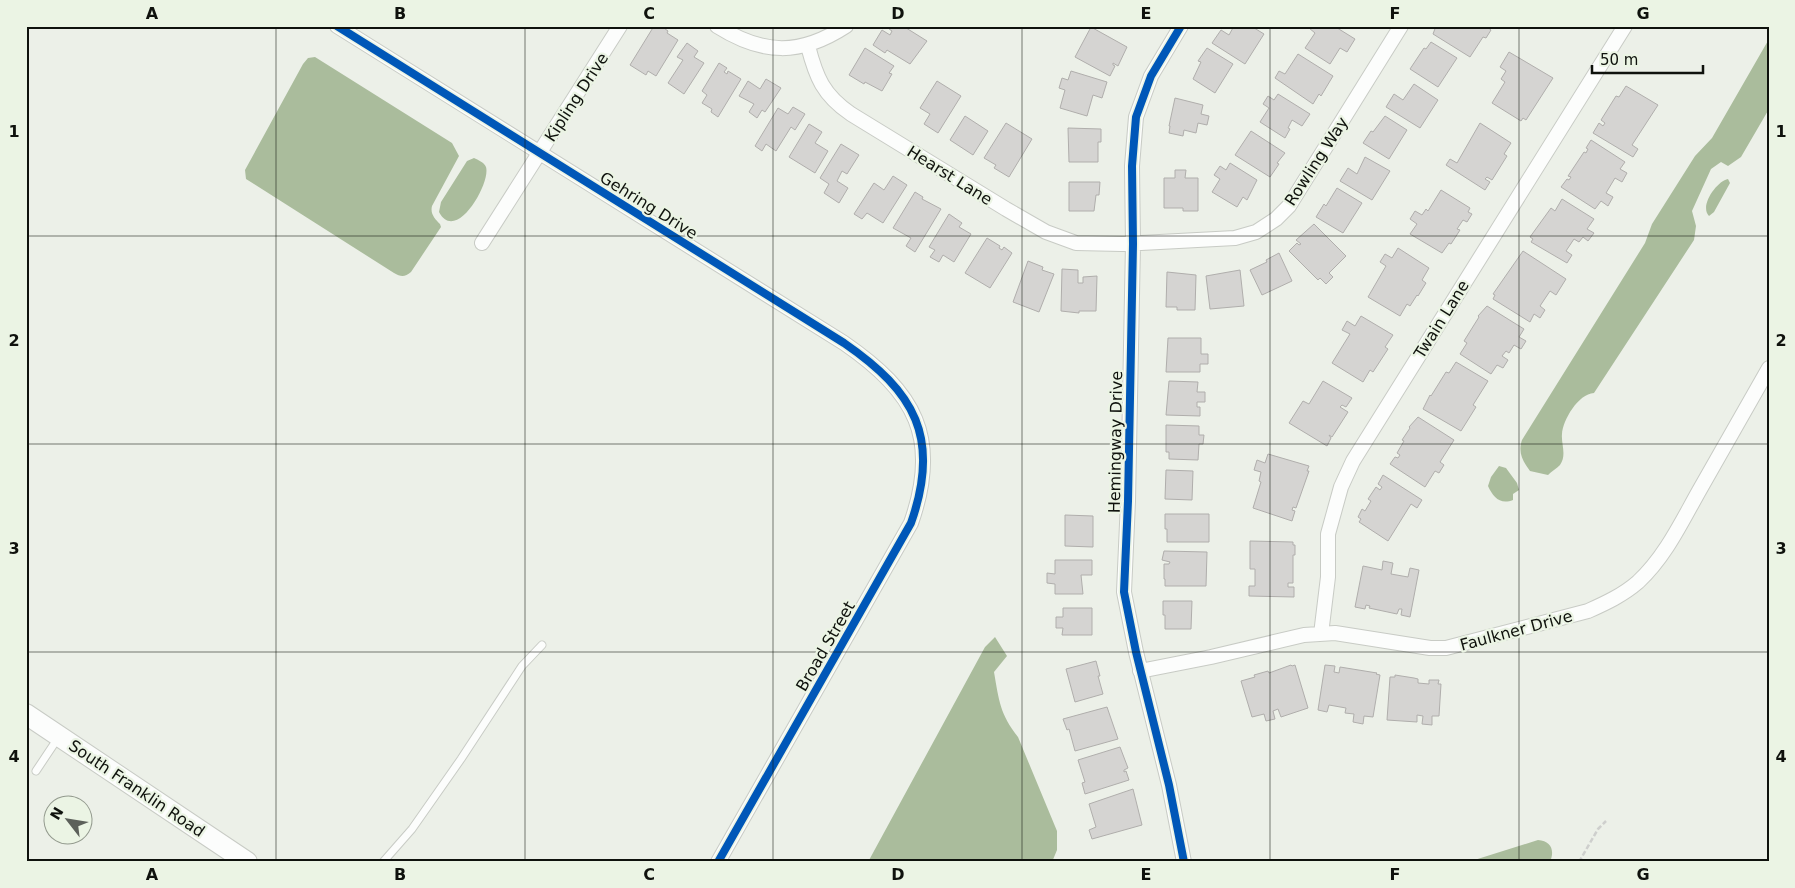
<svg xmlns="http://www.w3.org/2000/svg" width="1795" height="888" viewBox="0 0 1795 888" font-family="'DejaVu Sans',sans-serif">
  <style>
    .water { fill: #aabc9c }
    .building { fill: #d5d4d2; stroke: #b0aeac }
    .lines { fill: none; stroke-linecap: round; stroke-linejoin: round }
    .service-casing { stroke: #c8cbc5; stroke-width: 9 }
    .minor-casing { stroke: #c8cbc5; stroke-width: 16 }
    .secondary-casing { stroke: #c8cbc5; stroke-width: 22 }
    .path { stroke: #cecfcd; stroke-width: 2.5; stroke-dasharray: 5 2.5; stroke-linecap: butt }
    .service { stroke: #fcfdfc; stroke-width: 7 }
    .minor { stroke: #fcfdfc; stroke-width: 14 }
    .secondary { stroke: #fcfdfc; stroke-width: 20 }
    .cycleway-casing { stroke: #ebf4e4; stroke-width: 11 }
    .cycleway { stroke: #0057b8; stroke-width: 8 }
    .grid { fill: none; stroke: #0f120d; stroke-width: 1; stroke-opacity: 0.55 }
    .labels { text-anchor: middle; stroke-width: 4.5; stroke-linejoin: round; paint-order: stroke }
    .street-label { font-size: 16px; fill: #0f120d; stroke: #ebf4e4 }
    .neatline { fill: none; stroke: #0f120d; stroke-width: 2 }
    .grid-label { font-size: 16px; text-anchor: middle; font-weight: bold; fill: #0f120d }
  </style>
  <rect width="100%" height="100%" fill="#ecf0e8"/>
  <path class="water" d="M1769 39V109L1741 157 1728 166 1721 162 1711 169 1692 211 1696 226 1694 240 1594 393C1578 394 1563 420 1562 434 1561 444 1567 455 1560 465 1557 468 1551 472 1548 475L1530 471C1522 460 1518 452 1522 440L1645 243 1652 224 1695 156 1712 138Z
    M315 57 452 143 459 156 432 206C430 214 435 219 440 224L441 227 411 272C405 277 401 277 394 273L246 179 245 170 303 64 308 58Z
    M474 158C478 160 484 162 486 167 491 183 456 244 439 212L441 202 467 161Z
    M1728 179 1730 183 1714 212 1709 216C1699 206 1717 181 1728 179Z
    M1499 466 1506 468 1517 483 1519 490 1513 494V500C1500 505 1493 497 1488 486L1491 477Z
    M995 637 1007 656 994 672C999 701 1000 714 1018 737L1057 831V850L1052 862H868L985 647Z
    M1538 840C1551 841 1555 850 1550 862H1468Z"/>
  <path class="building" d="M654 26H661L668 31 667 33 678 40 656 76 648 71 646 75 630 65Z
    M890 26H903L927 41 910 64 887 50 885 53 873 45 882 30 890 35 892 31 889 29Z
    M1234 26H1251L1264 34 1245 64 1212 43 1221 30 1229 35Z
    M1310 26H1334L1355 39 1347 52 1340 48 1330 64 1305 48 1315 33 1309 28Z
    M1436 26H1486L1491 30 1486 38 1483 37 1470 57 1433 34Z
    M1091 27 1127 47 1118 66 1113 63V65L1115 66 1110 76 1075 57Z
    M1431 42 1457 58 1438 87 1410 69 1424 48 1426 49Z
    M687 43 698 51 694 57 704 63 684 94 668 83 683 60 677 57Z
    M865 48 894 66 889 73 892 74 882 91 865 82 864 84 849 75Z
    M1207 48 1233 64 1215 93 1193 79 1201 62 1198 61Z
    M1509 52 1553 78 1526 120 1523 118 1521 121 1492 103 1505 82 1501 79 1506 71 1500 67Z
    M1298 54 1333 76 1321 96 1319 94 1313 104 1275 78 1279 71 1285 74Z
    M719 63 727 68 724 72 727 74 728 71 741 79 718 117 711 112 712 109 702 103 707 95 702 91Z
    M1071 71 1107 82 1102 98 1093 95 1087 116 1060 108 1065 90 1059 88 1062 78 1068 80Z
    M766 79 781 88 765 112 762 110 757 118 749 112 754 104 739 96 748 81 760 89Z
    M937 81 961 96 938 133 924 124 930 114 920 108Z
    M1414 84 1438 100 1420 128 1386 107 1394 94 1403 100Z
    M1626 86 1658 105 1632 145 1638 149 1633 157 1593 133 1599 123 1603 126 1605 123 1601 120 1616 96 1619 97Z
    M1278 94 1310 114 1302 126 1292 120 1288 128 1290 129 1285 138 1260 122 1269 108 1263 104 1268 96 1274 100Z
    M1175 98 1203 105 1201 114 1209 116 1207 125 1198 123 1196 133 1184 130 1183 136 1169 133 1170 126H1169Z
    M793 107 805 114 795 130 791 127 776 151 766 144 762 151 755 146 778 108 788 114Z
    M965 116 988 131 973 155 950 140Z
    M1385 116 1407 130 1389 159 1363 143 1371 131 1373 132Z
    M1006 123 1032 139 1009 177 994 168 996 165 984 158Z
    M1480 123 1511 143 1504 154 1507 156 1492 180 1487 177 1485 179 1490 182 1485 190 1446 165 1450 159 1457 163Z
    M809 124 822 132 815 143 828 151 815 173 789 157Z
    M1068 128 1101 129V142H1098V162H1069Z
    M1251 131 1285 153 1277 163 1279 164 1270 177 1235 155Z
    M1591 140 1625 162 1620 169 1627 173 1622 182 1615 178 1606 193 1613 197 1608 206 1601 201 1595 209 1561 187 1567 179 1569 180 1571 177 1568 176 1584 152 1586 153 1588 149 1586 148Z
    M841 144 859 155 847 174 842 171 837 181 848 188 839 203 824 193 829 184 820 178Z
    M1365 157 1390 171 1372 200 1340 181 1348 168 1357 174Z
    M1230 163 1257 180 1247 200 1243 197 1237 207 1212 192 1220 179 1214 175 1220 166 1226 170Z
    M1175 170H1186L1185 178H1198V211H1183V208H1164V178H1175Z
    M893 176 907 185 883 223 867 213 862 219 854 214 874 183 884 190Z
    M1069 182H1100L1099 195H1096L1094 211H1069Z
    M1337 188 1362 203 1343 233 1316 217 1324 204 1326 206Z
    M1441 190 1470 208 1468 212 1472 214 1467 222 1463 220 1457 229 1460 230 1451 244 1449 243 1442 253 1410 234 1417 224 1410 219 1415 211 1422 215 1426 209 1428 211Z
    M915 192 923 197 922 199 941 209 915 252 906 246 911 238 893 228Z
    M1562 199 1594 219 1587 229 1594 233 1588 241 1583 237 1579 242 1574 239 1566 251 1572 255 1567 263 1531 242 1533 239 1530 237 1551 208 1555 211Z
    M949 214 962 223 959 227 971 234 954 262 943 255 939 262 930 257 935 250 929 247Z
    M1314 224 1346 256 1329 273 1333 277 1326 284 1320 278 1318 280 1289 251 1297 243 1299 245 1301 244 1296 240Z
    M987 238 1000 246 999 248 1002 250 1004 247 1012 253 990 288 965 273Z
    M1398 248 1429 268 1422 280 1426 283 1418 296 1417 295 1410 306 1407 304 1400 316 1368 297 1386 266 1380 262 1385 254 1392 258Z
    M1523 251 1566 279 1556 295 1550 291 1540 306 1545 310 1540 318 1534 314 1530 322 1493 299 1495 295 1493 294Z
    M1279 253 1292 281 1262 295 1250 270 1267 262 1266 260Z
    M1028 261 1043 267 1042 270 1054 274 1039 312 1013 302Z
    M1062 269 1078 270V283H1083V277L1097 276 1096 311H1079V313L1061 311Z
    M1240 270 1244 306 1210 309 1206 276Z
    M1167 272 1196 275 1195 310H1177V307H1166Z
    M1487 306 1524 329 1519 337 1526 341 1521 349 1514 345 1509 353 1506 351 1502 356 1508 360 1503 368 1497 365 1491 374 1460 354 1467 343 1464 341 1479 317 1478 316Z
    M1361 316 1393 335 1385 347 1388 349 1373 372 1370 370 1363 382 1332 363 1350 334 1342 330 1347 321 1355 326Z
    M1168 338H1201V354H1208V364H1200V372H1166Z
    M1456 362 1488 381 1473 405 1476 407 1461 431 1423 409 1430 395 1431 396 1446 372 1449 373Z
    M1169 381 1198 382 1197 392H1205V402H1197V407H1200V416L1166 415Z
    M1323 381 1352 398 1346 407 1342 405 1340 407 1348 412 1332 437 1329 435 1331 438 1327 446 1289 423 1303 401 1309 404Z
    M1418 417 1454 440 1440 462 1444 465 1439 473 1435 471 1425 487 1390 464 1395 457 1398 458 1400 455 1397 453 1404 441 1402 440 1410 428 1409 427Z
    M1166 425 1199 426V435H1204L1203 444H1199L1198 460 1169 459V452H1166Z
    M1268 454 1309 466 1307 471H1309L1296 508 1293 507 1292 510 1295 511 1292 521 1253 508 1261 482 1259 481 1261 472 1254 470 1257 460 1265 463Z
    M1166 470 1193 471 1192 500 1165 499Z
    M1383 475 1422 500 1417 508 1411 504 1388 541 1359 522 1361 519 1358 517 1362 509 1365 511 1371 501 1368 499 1376 487 1380 490 1382 487 1378 484Z
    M1165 514H1209V542H1167V529H1165Z
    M1065 515 1093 516V547L1065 546Z
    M1250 541 1293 542V545H1295V555H1293V583H1288V587H1294V597L1249 596V586H1255V569H1250Z
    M1164 551 1207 552 1206 586H1165V579H1164V564H1169L1170 562 1162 560Z
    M1055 560H1092V575H1081L1083 594H1055V584L1047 583V573L1055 574Z
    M1383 561 1393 563 1391 574 1408 577 1410 568 1419 570 1410 617 1401 615 1402 609H1399L1397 614 1369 608 1370 606 1366 605 1365 609 1355 607 1363 566 1382 570Z
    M1163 601H1192L1191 629H1165V615H1163Z
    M1063 608H1092V635H1062L1063 628H1056V617H1063Z
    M1096 661 1100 676H1098L1103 694 1075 702 1066 669Z
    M1291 665 1292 666 1295 665 1308 708 1281 717 1278 709 1273 711 1275 719 1266 721 1264 714 1252 717 1241 681 1255 677 1254 675 1268 671 1269 673Z
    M1325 665 1335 666 1334 672 1339 673 1340 667 1377 673 1376 674 1380 675 1373 717 1364 716 1363 724 1353 722 1354 714 1345 713 1346 708 1329 705 1327 712 1318 710Z
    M1395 675 1414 678 1418 679V683L1429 684V680H1439L1438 684H1441L1439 716H1432V725L1422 724 1423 716 1417 715V722L1387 720 1390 677H1395Z
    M1107 707 1118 739 1075 751 1069 729 1067 730 1063 719Z
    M1120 747 1128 768 1124 770V772L1126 771 1129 780 1085 794 1082 783 1085 782 1078 760Z
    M1133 789 1142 825 1092 839 1089 830 1096 827 1089 804Z"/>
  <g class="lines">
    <defs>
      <path id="service" d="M36 771 58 738
        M383 862 412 829 461 759 522 666 542 645"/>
      <path id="minor" d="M337 26 844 343C915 392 941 438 911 523L718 862
        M717 26C763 55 800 56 846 26
        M1181 26 1151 76 1136 117 1132 166 1133 244 1128 501 1124 592 1136 652 1169 785 1184 862
        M808 46C816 77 823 95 851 114L1006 209 1046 232 1076 243 1122 244 1235 238 1256 232 1276 219 1289 206 1401 26
        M482 243 620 26
        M1321 634 1328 577V534L1341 487 1353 461 1625 26
        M1140 671 1211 657 1304 635 1335 633 1430 648H1446L1588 611C1606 603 1623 595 1638 582 1665 557 1681 523 1699 491 1722 450 1746 409 1769 368"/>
      <path id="secondary" d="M26 714 247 862"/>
    </defs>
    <use href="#service" class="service-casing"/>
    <use href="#minor" class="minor-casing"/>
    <use href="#secondary" class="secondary-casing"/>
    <path class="path" d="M1579 862 1598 829 1606 821"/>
    <use href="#service" class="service"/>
    <use href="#minor" class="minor"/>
    <use href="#secondary" class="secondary"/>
    <defs>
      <path id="cycleway" d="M337 26 844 343C915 392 941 438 911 523L718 862
        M1181 26 1151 76 1136 117 1132 166 1133 244 1128 501 1124 592 1136 652 1169 785 1184 862"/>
    </defs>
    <use href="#cycleway" class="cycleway-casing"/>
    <use href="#cycleway" class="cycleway"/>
  </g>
  <path class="grid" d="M276 26V862M525 26V862M773 26V862M1022 26V862M1270 26V862M1519 26V862M26 236H1769M26 444H1769M26 652H1769"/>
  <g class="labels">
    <g class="street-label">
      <text transform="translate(576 97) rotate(-57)" y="6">Kipling Drive</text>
      <text transform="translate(1316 161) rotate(-57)" y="6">Rowling Way</text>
      <text transform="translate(950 175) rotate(32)" y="6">Hearst Lane</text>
      <text transform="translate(649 205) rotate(32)" y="6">Gehring Drive</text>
      <text transform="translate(1441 319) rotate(-58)" y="6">Twain Lane</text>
      <text transform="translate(1115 442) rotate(-89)" y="6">Hemingway Drive</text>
      <text transform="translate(1516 630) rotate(-15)" y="6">Faulkner Drive</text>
      <text transform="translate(825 646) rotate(-60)" y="6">Broad Street</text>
      <text transform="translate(137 788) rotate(34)" y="6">South Franklin Road</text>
    </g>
  </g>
  <rect width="1795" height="888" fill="none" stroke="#ebf4e4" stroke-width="55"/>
  <g transform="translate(68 820) rotate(301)"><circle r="24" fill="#ebf4e4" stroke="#939a8e"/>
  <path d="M0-4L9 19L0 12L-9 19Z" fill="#5c605a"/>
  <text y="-8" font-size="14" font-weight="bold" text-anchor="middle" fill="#0f120d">N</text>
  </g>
  <path d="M1592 65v8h111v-8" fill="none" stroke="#0f120d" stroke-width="2.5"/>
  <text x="1600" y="65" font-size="15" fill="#0f120d" stroke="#ebf4e4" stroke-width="4" paint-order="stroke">50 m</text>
  <rect x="28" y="28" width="1740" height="832" class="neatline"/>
  <g class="grid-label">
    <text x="152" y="19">A</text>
    <text x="400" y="19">B</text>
    <text x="649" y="19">C</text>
    <text x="898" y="19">D</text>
    <text x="1146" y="19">E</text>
    <text x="1395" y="19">F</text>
    <text x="1643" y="19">G</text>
    <text x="14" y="137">1</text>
    <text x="1781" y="137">1</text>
    <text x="14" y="346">2</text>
    <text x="1781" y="346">2</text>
    <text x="14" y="554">3</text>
    <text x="1781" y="554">3</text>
    <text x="14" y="762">4</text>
    <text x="1781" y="762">4</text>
    <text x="152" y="880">A</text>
    <text x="400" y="880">B</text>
    <text x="649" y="880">C</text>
    <text x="898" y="880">D</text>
    <text x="1146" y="880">E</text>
    <text x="1395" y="880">F</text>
    <text x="1643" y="880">G</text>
  </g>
</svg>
